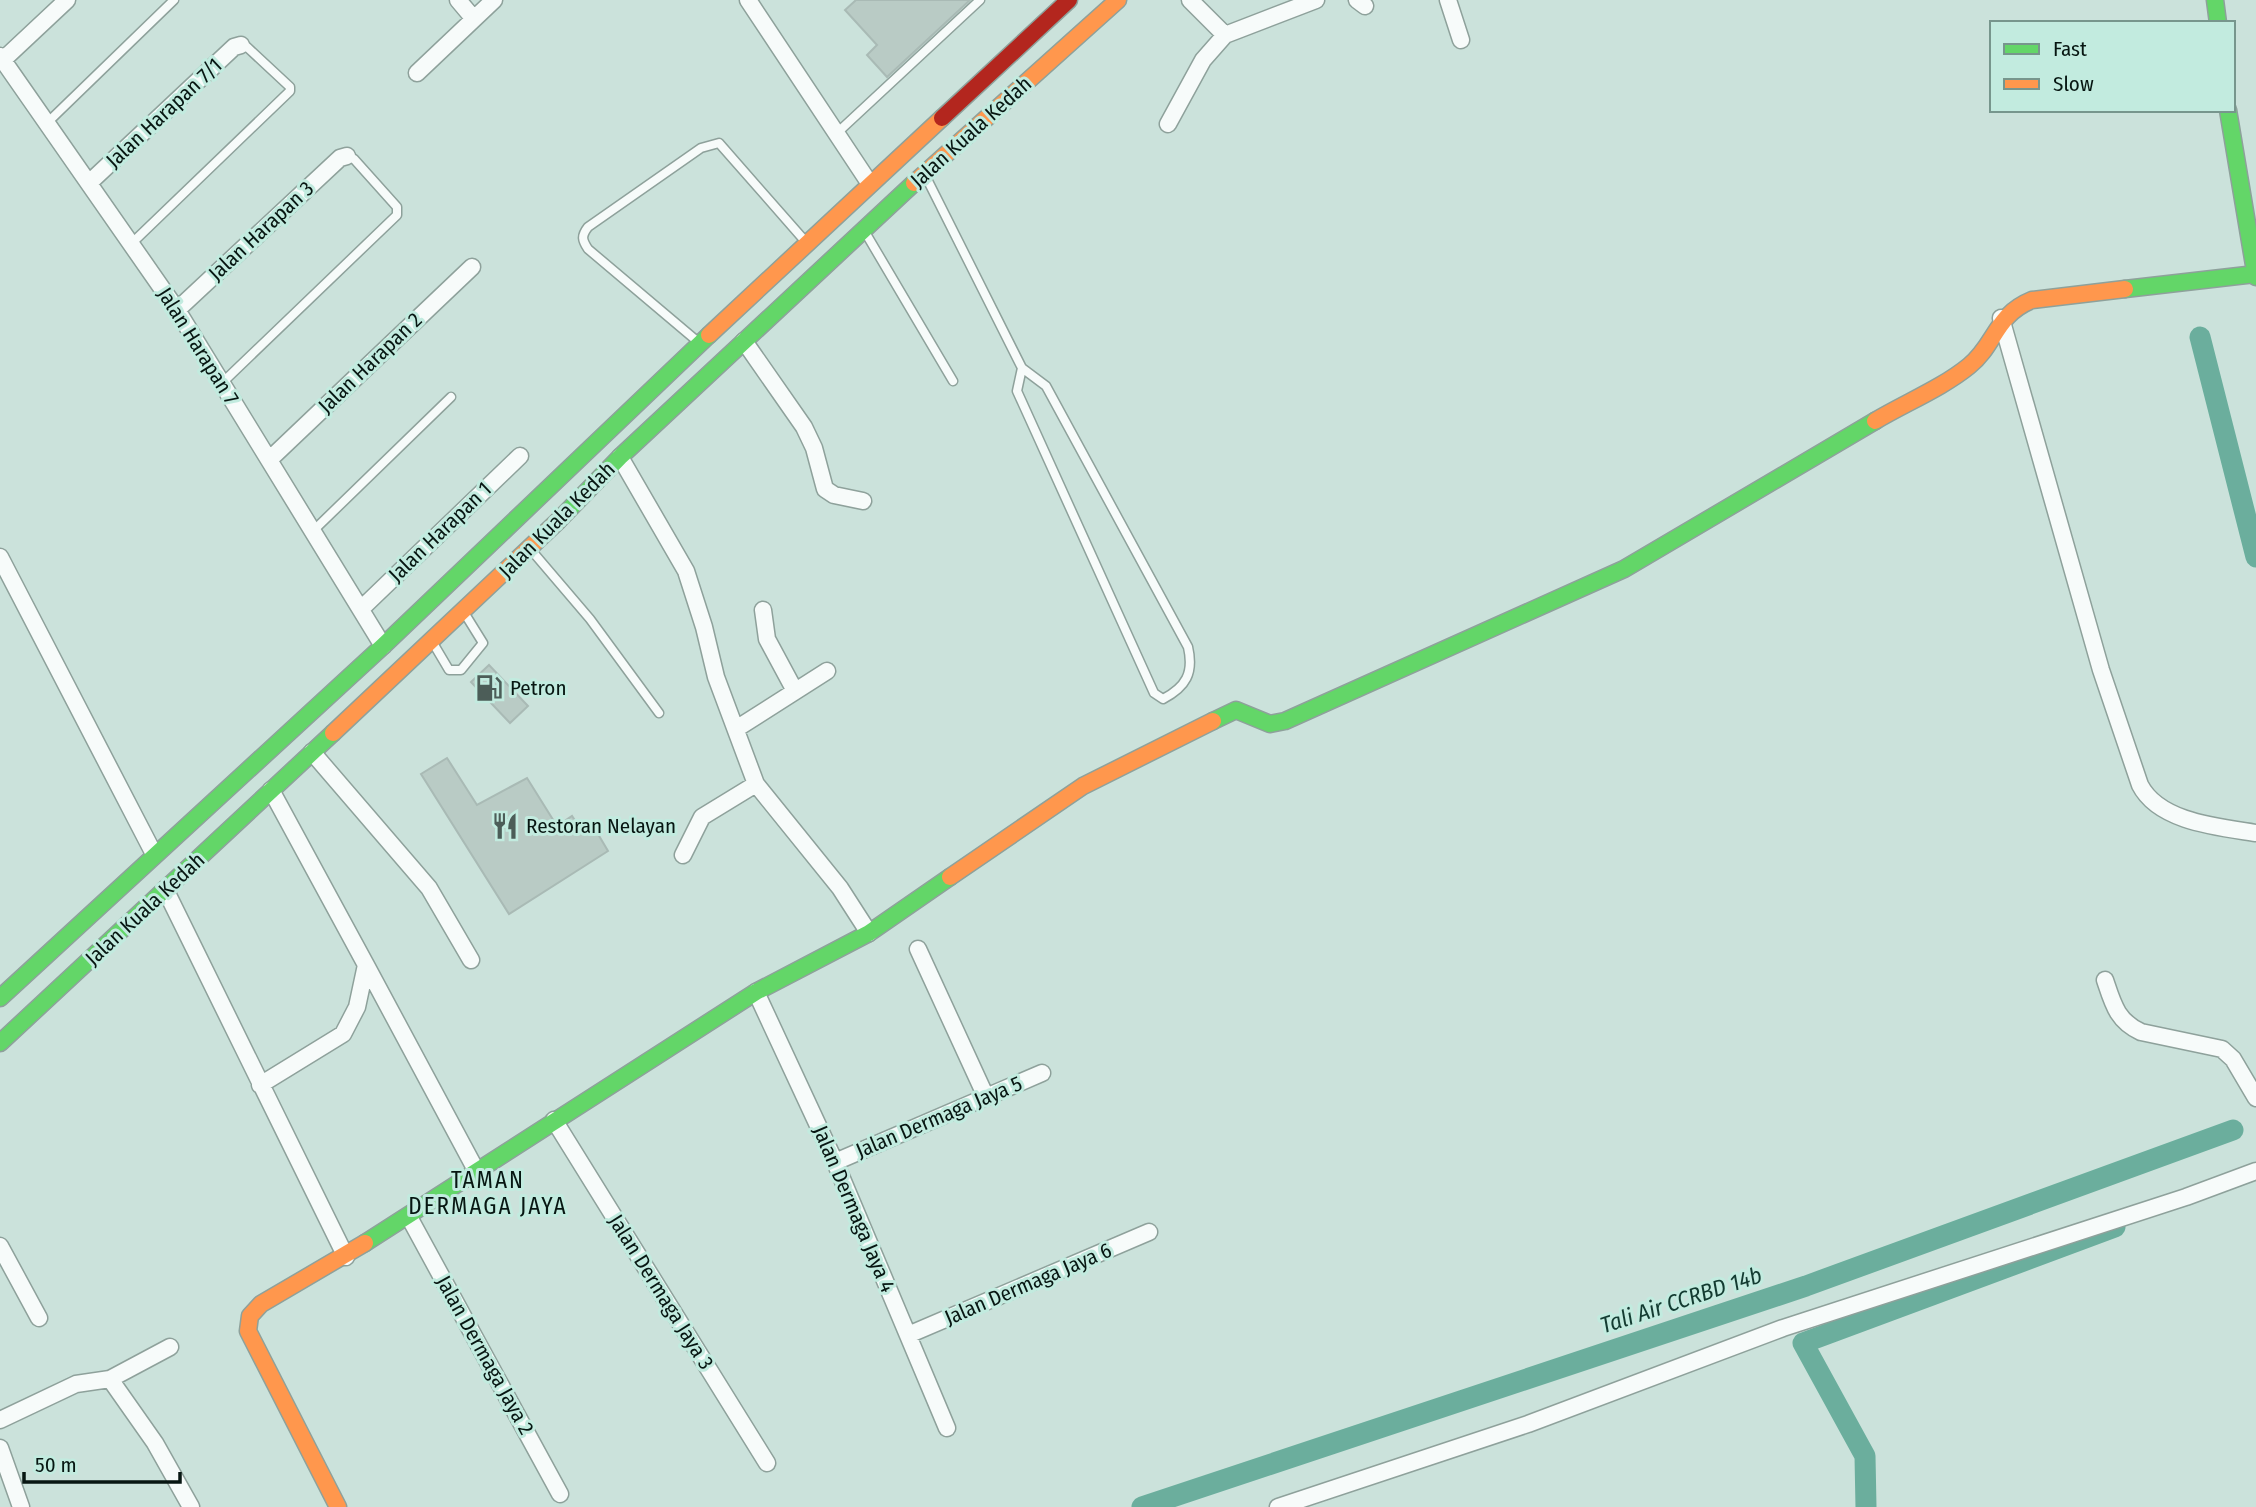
<svg xmlns="http://www.w3.org/2000/svg" width="2256" height="1507" viewBox="0 0 2256 1507" font-family="'Fira Sans Condensed',sans-serif">
  <style>
    .lines { fill: none; stroke-linecap: round; stroke-linejoin: round }
    .canal { stroke: #6bae9d; stroke-width: 21 }
    .building { fill: #b9cbc5; stroke: #a9bab5; stroke-width: 2 }
    .lane-casing { stroke: #8ea19b; stroke-width: 11 }
    .street-casing { stroke: #8ea19b; stroke-width: 19 }
    .fast-casing { stroke: #8ea19b; stroke-width: 19 }
    .slow-casing { stroke: #8ea19b; stroke-width: 19 }
    .jam-casing { stroke: #8ea19b; stroke-width: 19 }
    .lane { stroke: #f7fbfa; stroke-width: 8 }
    .street { stroke: #f7fbfa; stroke-width: 16 }
    .fast { stroke: #63d668; stroke-width: 16 }
    .slow { stroke: #ff974d; stroke-width: 16 }
    .jam { stroke: #b3261e; stroke-width: 16 }
    .labels { text-anchor: middle; stroke-width: 6; stroke-linejoin: round; paint-order: stroke }
    .street-label { font-size: 21px; fill: #071612; stroke: #c2ebdf }
    .poi-label { font-size: 21px; fill: #071612; stroke: #c2ebdf; text-anchor: start }
    .neighbourhood-label { font-size: 23px; letter-spacing: 2px; fill: #071612; stroke: #c2ebdf }
    .water-label { font-size: 23px; font-style: italic; fill: #133b31; stroke: #c2ebdf }
  </style>
  <rect width="100%" height="100%" fill="#cbe2db"/>
  <g class="lines">
    <path class="canal" d="M2200 337 2256 557
      M1142 1507 1806 1286 2233 1130
      M1866 1507 1865 1456 1803 1343 2115 1227"/>
  </g>
  <path class="building" d="M856 0H970L887 77 867 55 877 45 845 10Z
    M489 665 528 706 510 723 471 682Z
    M447 758 477 805 527 778 557 826 572 816 582 831 592 824 608 851 509 914 421 774Z"/>
  <g class="lines">
    <defs>
      <path id="lane" d="M47 123 174 0
        M837 133 980 0
        M926 177 1022 368 1046 386 1188 647C1194 673 1186 687 1163 699L1154 693 1017 391 1022 368
        M865 232 953 381
        M131 244 290 91V87L247 47 241 45
        M697 341 588 249C582 240 581 236 588 227L701 148 719 143 805 241
        M222 383 397 215V207L354 159 347 156
        M313 531 451 397
        M532 551 590 619 659 713
        M433 643 449 670H461L483 643 465 614"/>
      <path id="street" d="M458 0 474 19
        M748 0 870 184
        M1357 0 1365 6
        M1448 0 1461 40
        M1225 35 1316 0
        M0 56 177 310 383 646
        M3 60 67 0
        M417 73 494 0
        M1168 124 1203 60 1225 35 1190 0
        M89 183 234 47 241 45
        M177 310 340 158 347 156
        M2001 318 2101 670 2140 785C2159 822 2218 827 2256 833
        M744 341 804 427 814 448 825 489 834 495 863 501
        M620 457 686 571 704 627 716 677 756 784 840 888 869 933
        M269 460 472 267
        M0 557 154 854
        M361 609 520 456
        M763 610 767 639 795 691
        M736 729 827 671
        M312 752 429 888 471 960
        M683 855 702 817 756 784
        M165 889 346 1257
        M918 949 986 1097
        M366 965 477 1172
        M2105 980C2113 1004 2117 1021 2141 1032L2222 1049 2233 1059 2256 1098
        M756 992 835 1162 947 1428
        M260 1085 343 1034 357 1007 366 965 271 790
        M554 1120 767 1463
        M835 1162 1042 1073
        M409 1217 560 1494
        M0 1246 39 1318
        M908 1335 1149 1232
        M110 1379 170 1347
        M0 1420 76 1384 110 1379 155 1443 191 1507
        M0 1448 21 1507
        M1278 1507 1528 1424 1783 1328 2186 1197 2256 1171"/>
      <path id="fast" d="M2215 0 2218 23
        M2228 110 2256 277
        M2125 289 2256 274
        M558 521 620 457 914 183
        M1213 721 1236 710 1270 724 1285 721 1624 569 1875 421
        M0 998 383 646 709 335
        M0 1043 333 733
        M365 1243 756 992 869 933 950 877"/>
      <path id="slow" d="M914 183 1118 0
        M709 335 942 118
        M1875 421C1905 403 1942 388 1969 366 1996 344 1995 315 2032 300L2125 289
        M333 733 558 521
        M950 877 1083 786 1213 721
        M338 1507 248 1331 250 1316 261 1304 365 1243"/>
      <path id="jam" d="M942 118 1069 0"/>
    </defs>
    <use href="#lane" class="lane-casing"/>
    <use href="#street" class="street-casing"/>
    <use href="#fast" class="fast-casing"/>
    <use href="#slow" class="slow-casing"/>
    <use href="#jam" class="jam-casing"/>
    <use href="#lane" class="lane"/>
    <use href="#street" class="street"/>
    <use href="#fast" class="fast"/>
    <use href="#slow" class="slow"/>
    <use href="#jam" class="jam"/>
  </g>
  <defs>
    <symbol id="fuel-bare" viewBox="-9 -9 18 18"><path d="M-5.5-6h7V0h2V4h1.3V-2.5L3-4.5l.8-.8L6-3V5H2.5V1h-1V6h-7ZM-4.2-4.7v3.2H.2V-4.7Z" fill="#4c5d58" stroke="#c2ebdf" stroke-width="2.5" paint-order="stroke"/></symbol>
    <symbol id="restaurant-bare" viewBox="-9 -9 18 18"><path d="M-5-6h1v4h1v-4h1v4h1v-4h1v5L-1.5 .5V6h-2V.5L-5-1ZM5-6V6H3V1.5H1.5Q1.5-4 5-6Z" fill="#4c5d58" stroke="#c2ebdf" stroke-width="2.5" paint-order="stroke"/></symbol>
  </defs>
  <g fill-rule="evenodd">
    <use href="#fuel-bare" x="470" y="669" width="38" height="38"/>
    <use href="#restaurant-bare" x="486" y="807" width="38" height="38"/>
  </g>
  <g class="labels">
    <g class="street-label">
      <text transform="translate(164 113) rotate(-43)" y="7">Jalan Harapan 7/1</text>
      <text transform="translate(971 132) rotate(-42)" y="7">Jalan Kuala Kedah</text>
      <text transform="translate(261 231) rotate(-43)" y="7">Jalan Harapan 3</text>
      <text transform="translate(198 346) rotate(58)" y="7">Jalan Harapan 7</text>
      <text transform="translate(370 363) rotate(-44)" y="7">Jalan Harapan 2</text>
      <text transform="translate(557 520) rotate(-45)" y="7">Jalan Kuala Kedah</text>
      <text transform="translate(440 532) rotate(-44)" y="7">Jalan Harapan 1</text>
      <text transform="translate(145 909) rotate(-43)" y="7">Jalan Kuala Kedah</text>
      <text transform="translate(939 1117) rotate(-23)" y="7">Jalan Dermaga Jaya 5</text>
      <text transform="translate(854 1209) rotate(67)" y="7">Jalan Dermaga Jaya 4</text>
      <text transform="translate(1028 1284) rotate(-23)" y="7">Jalan Dermaga Jaya 6</text>
      <text transform="translate(661 1292) rotate(58)" y="7">Jalan Dermaga Jaya 3</text>
      <text transform="translate(485 1355) rotate(61)" y="7">Jalan Dermaga Jaya 2</text>
    </g>
    <g class="poi-label">
      <text x="510" y="695">Petron</text>
      <text x="526" y="833">Restoran Nelayan</text>
    </g>
    <g class="neighbourhood-label">
      <text x="488" y="1188">TAMAN<tspan x="488" dy="26">DERMAGA JAYA</tspan></text>
    </g>
    <g class="water-label">
      <text transform="translate(1681 1300) rotate(-18)" y="8">Tali Air CCRBD 14b</text>
    </g>
  </g>
  <rect x="1990" y="21" width="245" height="91" fill="#c2ebdf" stroke="#77968d" stroke-width="2"/>
  <rect x="2004" y="44" width="35" height="10" fill="#63d668" stroke="#77968d" stroke-width="2"/>
  <text x="2053" y="56" font-size="21" fill="#071612">Fast</text>
  <rect x="2004" y="79" width="35" height="10" fill="#ff974d" stroke="#77968d" stroke-width="2"/>
  <text x="2053" y="91" font-size="21" fill="#071612">Slow</text>
  <path d="M24 1472v10h156v-10" fill="none" stroke="#071612" stroke-width="3.5"/>
  <text x="35" y="1472" font-size="21" fill="#071612" stroke="#c2ebdf" stroke-width="5" paint-order="stroke">50 m</text>
</svg>
